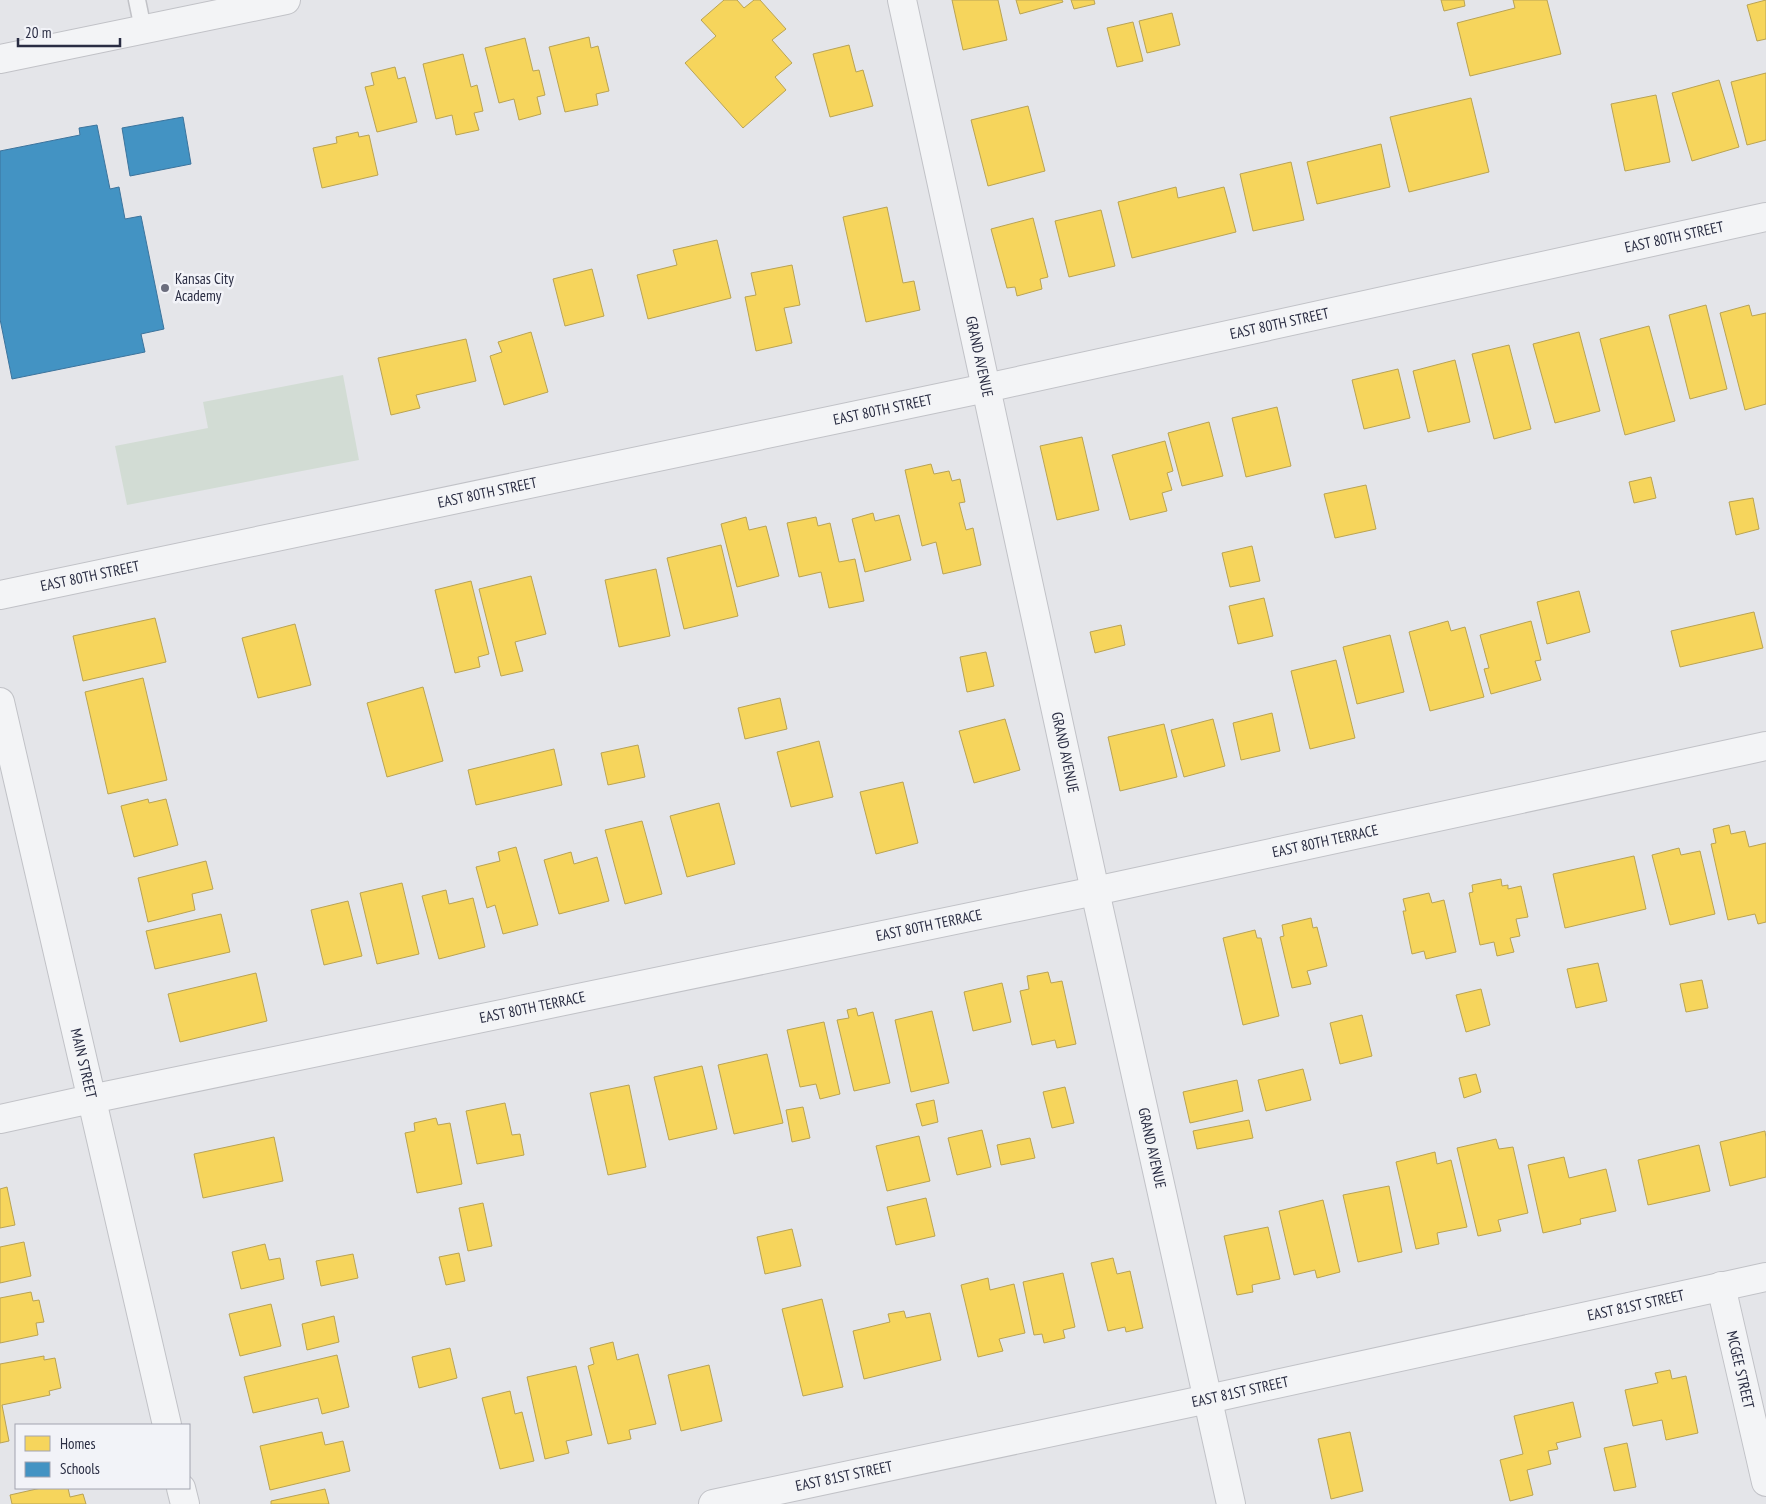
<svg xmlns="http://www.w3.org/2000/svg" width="1766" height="1504" viewBox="0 0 1766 1504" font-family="'PT Sans Narrow',sans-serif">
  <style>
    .green { fill: #d2dcd4 }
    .homes { fill: #f6d55c; stroke: #b9a354 }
    .schools { fill: #4393c3; stroke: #3c749d }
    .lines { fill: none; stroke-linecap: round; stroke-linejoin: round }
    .lane-casing { stroke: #c1c2c7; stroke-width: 19 }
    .street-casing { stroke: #c1c2c7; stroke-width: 30 }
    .lane { stroke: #f3f4f6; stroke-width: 16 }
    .street { stroke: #f3f4f6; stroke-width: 28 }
    .poi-dot { fill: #6b6d7d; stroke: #f2f3f8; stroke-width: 2 }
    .labels { text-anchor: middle; stroke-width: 5; stroke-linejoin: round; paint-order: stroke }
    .street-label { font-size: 15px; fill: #2a2d43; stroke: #f2f3f8 }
    .poi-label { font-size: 15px; fill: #2a2d43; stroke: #f2f3f8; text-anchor: start }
  </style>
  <rect width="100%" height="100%" fill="#e4e5e9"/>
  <path class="green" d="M343 375 359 460 127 505 115 446 208 428 203 402Z"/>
  <path class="homes" d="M724 0H737L744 8 754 0H760L786 29 772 40 792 63 775 77 786 90 743 128 685 63 716 36 701 20Z
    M952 0H998L1007 40 963 50Z
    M1016 0H1062L1063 2 1020 14Z
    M1071 0H1094L1095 4 1074 9Z
    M1441 0H1464L1465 6 1444 11Z
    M1513 0H1547L1561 54 1470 76 1457 23 1515 8Z
    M1766 0V39L1757 41 1747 5Z
    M1172 13 1180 45 1147 53 1139 21Z
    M1133 22 1143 61 1117 67 1107 28Z
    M589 37 591 48 598 46 609 91 596 94 598 105 565 112 549 47Z
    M525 38 533 71 539 70 545 95 537 97 541 114 519 120 514 99 499 103 485 48Z
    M849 45 856 72 863 70 873 106 830 117 813 54Z
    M463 54 471 87 477 85 483 111 474 113 479 130 456 135 452 115 436 119 423 64Z
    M395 67 398 79 405 77 417 122 377 132 365 87 374 85 371 73Z
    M1766 73V140L1747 145 1731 82Z
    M1719 80 1739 147 1692 161 1672 93Z
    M1656 95 1670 162 1625 171 1611 104Z
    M1471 98 1489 172 1409 192 1390 117Z
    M1028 106 1045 171 988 186 971 120Z
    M358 132 359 137 369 135 378 175 322 188 313 148 337 143 336 137Z
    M1381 144 1390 187 1317 204 1307 162Z
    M1291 162 1304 220 1253 231 1240 174Z
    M1176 187 1178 198 1224 187 1236 232 1132 258 1118 202Z
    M887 207 903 283 914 281 920 310 866 322 843 217Z
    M1101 210 1115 266 1069 277 1055 221Z
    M1033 218 1048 277 1040 279 1042 289 1017 296 1015 287 1007 288 991 229Z
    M717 240 731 298 648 319 637 275 677 265 673 250Z
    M792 265 800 305 784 308 792 343 756 351 745 297 756 295 751 273Z
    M592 269 604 316 565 326 553 279Z
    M1706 305 1727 389 1690 399 1669 315Z
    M1749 305 1752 316 1766 313V404L1745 410 1720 313Z
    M1649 326 1675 421 1625 435 1600 339Z
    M531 332 548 392 504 405 490 356 502 352 498 342Z
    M1579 332 1600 411 1555 423 1533 344Z
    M466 339 476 381 416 395 420 408 391 415 378 358Z
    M1509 345 1531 429 1494 439 1472 354Z
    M1455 360 1470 422 1428 432 1413 371Z
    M1398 369 1410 418 1364 429 1352 380Z
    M1277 407 1291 466 1246 477 1232 418Z
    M1209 422 1223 476 1182 486 1168 433Z
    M1082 437 1099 510 1057 520 1040 446Z
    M1165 441 1173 471 1167 473 1172 490 1162 493 1167 511 1130 520 1112 455Z
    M931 464 934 474 949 471 952 481 960 479 965 502 959 503 966 530 973 528 981 565 943 574 936 542 922 546 905 470Z
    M1651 477 1656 498 1634 503 1629 482Z
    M1366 485 1376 529 1335 538 1324 494Z
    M1753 498 1759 529 1736 535 1729 502Z
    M873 513 875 521 899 515 911 560 865 572 852 519Z
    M746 517 749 530 766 526 779 576 737 587 721 524Z
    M816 517 818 526 830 523 839 562 855 559 864 601 829 608 821 572 799 577 787 523Z
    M721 545 738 616 684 629 667 558Z
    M1252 546 1260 581 1230 587 1222 553Z
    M656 569 670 636 619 647 605 580Z
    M531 576 546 634 515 642 523 671 501 676 479 589Z
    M471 581 489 654 478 657 480 667 455 673 435 590Z
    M1579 591 1590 632 1547 644 1537 602Z
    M1264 598 1273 636 1238 644 1229 606Z
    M1754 612 1763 648 1680 667 1671 631Z
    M155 618 166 662 83 681 73 636Z
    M1448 621 1451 631 1465 627 1484 697 1430 711 1409 632Z
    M1531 621 1541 660 1535 661 1541 680 1491 694 1484 669 1489 668 1480 635Z
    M295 624 311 685 258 698 242 638Z
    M1121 625 1125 645 1095 653 1090 632Z
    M1390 635 1404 692 1357 704 1343 647Z
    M986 652 994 686 967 692 960 657Z
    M1336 660 1355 738 1310 749 1291 671Z
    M143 678 167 780 108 794 85 692Z
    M423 687 443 761 387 777 367 703Z
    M780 698 787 729 745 739 738 708Z
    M1272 713 1280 751 1241 760 1233 723Z
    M1005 719 1020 770 974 783 959 731Z
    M1213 719 1225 766 1184 777 1171 730Z
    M1164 724 1177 777 1120 791 1108 737Z
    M819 741 833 797 791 807 777 752Z
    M638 745 645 777 608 785 601 753Z
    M554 749 562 785 476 805 468 770Z
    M903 782 918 843 876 854 860 792Z
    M148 799 149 803 166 799 178 845 134 857 121 806Z
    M719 803 735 864 687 877 670 816Z
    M642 821 662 894 625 904 605 830Z
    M1729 825 1731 834 1745 831 1749 847 1766 843V922L1758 924 1755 914 1728 920 1711 844 1716 843 1713 829Z
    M516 847 538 925 503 934 495 905 487 908 476 867 500 861 498 852Z
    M1679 848 1681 855 1700 851 1715 914 1670 925 1652 855Z
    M571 852 574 864 597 857 609 901 559 914 544 860Z
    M1634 856 1646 909 1565 928 1553 874Z
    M206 861 213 889 192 894 195 910 148 922 138 878Z
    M1501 879 1502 886 1508 885V889L1521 886 1528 917 1516 919 1520 936 1510 938 1514 952 1497 956 1494 942 1480 945 1469 893 1473 892 1472 885Z
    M402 883 419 954 377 964 360 893Z
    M446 890 449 904 473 898 485 947 439 959 422 896Z
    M1429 893 1432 903 1444 900 1456 952 1426 959 1424 951 1412 954 1403 911H1406L1403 899Z
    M348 901 362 956 324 965 311 910Z
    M221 914 230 952 155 969 146 931Z
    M1311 918 1313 928 1317 927 1327 966 1307 971 1311 984 1292 988 1280 937 1284 936 1282 925Z
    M1255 930 1257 938H1261L1279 1016 1243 1025 1223 938Z
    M1598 963 1607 1001 1576 1008 1567 969Z
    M1048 972 1051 983 1062 981 1076 1044 1057 1048 1055 1040 1032 1045 1020 991 1029 989 1027 976Z
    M256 973 267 1021 180 1042 168 994Z
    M1702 980 1708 1008 1686 1012 1680 984Z
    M1002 983 1011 1022 973 1031 964 992Z
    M1481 989 1490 1025 1466 1032 1456 995Z
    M856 1008 858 1016 873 1012 890 1083 854 1091 837 1020 849 1018 847 1010Z
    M932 1011 949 1083 911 1092 895 1020Z
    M1362 1015 1372 1056 1340 1064 1330 1023Z
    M824 1022 840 1094 820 1099 816 1084 800 1087 787 1030Z
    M767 1054 783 1123 734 1134 718 1065Z
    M702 1066 717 1129 669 1140 654 1077Z
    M1303 1069 1311 1100 1266 1111 1258 1080Z
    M1476 1074 1481 1092 1464 1098 1459 1078Z
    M1237 1080 1243 1111 1190 1123 1183 1092Z
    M629 1085 646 1167 608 1175 590 1093Z
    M1065 1087 1074 1123 1052 1128 1043 1092Z
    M934 1100 938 1122 922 1126 916 1104Z
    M505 1103 512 1135 520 1134 524 1155 477 1164 466 1111Z
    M803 1107 810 1138 792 1142 786 1110Z
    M436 1118 438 1125 450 1123 462 1184 417 1193 405 1133 415 1131 414 1123Z
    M1249 1120 1253 1138 1197 1149 1193 1131Z
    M982 1130 991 1167 957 1175 948 1138Z
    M1765 1131 1766 1138V1177L1730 1186 1720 1142Z
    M919 1136 930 1181 887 1191 876 1146Z
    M274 1137 283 1181 203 1198 194 1154Z
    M1030 1138 1035 1158 1001 1165 997 1145Z
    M1496 1139 1499 1149 1513 1147 1528 1213 1498 1220 1501 1231 1478 1236 1457 1148Z
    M1699 1145 1710 1191 1648 1205 1638 1160Z
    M1435 1152 1437 1164 1451 1160 1467 1227 1437 1233 1439 1244 1416 1249 1396 1162Z
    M1564 1157 1569 1178 1606 1169 1616 1211 1580 1219 1581 1224 1543 1233 1528 1165Z
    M1389 1186 1402 1252 1358 1262 1343 1195Z
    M7 1187 15 1225 0 1228V1189Z
    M926 1198 935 1236 896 1245 887 1207Z
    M1323 1200 1340 1272 1317 1278 1315 1270 1294 1275 1279 1211Z
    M483 1203 492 1246 468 1251 459 1208Z
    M1268 1227 1280 1279 1252 1285 1253 1292 1237 1295 1224 1236Z
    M792 1229 801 1266 765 1274 757 1237Z
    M24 1242 31 1276 0 1283V1247Z
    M265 1244 269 1260 280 1258 284 1279 241 1289 232 1252Z
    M459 1253 465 1281 446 1285 439 1257Z
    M353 1254 358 1278 321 1286 316 1261Z
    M1113 1258 1117 1274 1130 1271 1143 1328 1126 1332 1125 1327 1108 1331 1091 1263Z
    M1063 1273 1075 1327 1063 1330 1065 1338 1044 1343 1042 1334 1034 1335 1023 1282Z
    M988 1278 990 1290 1014 1284 1025 1333 999 1339 1003 1351 978 1357 961 1285Z
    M31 1292 33 1301 39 1300 44 1322 36 1323 38 1335 0 1343V1298Z
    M822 1299 843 1387 803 1396 782 1309Z
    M271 1304 281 1346 240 1356 229 1314Z
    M904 1311 906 1318 930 1313 941 1360 864 1379 853 1331 890 1322 888 1314Z
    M334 1316 339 1342 307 1350 302 1324Z
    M613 1342 617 1360 638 1354 656 1424 629 1430 631 1439 608 1444 588 1366 594 1364 590 1348Z
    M450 1348 457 1378 419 1388 412 1357Z
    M337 1355 349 1407 322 1414 318 1398 253 1413 244 1377Z
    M44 1356V1360L55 1358 61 1388 49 1391 50 1395 2 1405 9 1441 0 1443V1364Z
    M709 1365 722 1421 681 1431 668 1375Z
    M576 1366 592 1435 566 1441 569 1453 545 1459 527 1377Z
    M1670 1370 1672 1379 1686 1376 1698 1433 1666 1440 1662 1420 1633 1426 1625 1390 1658 1383 1655 1373Z
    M510 1391 515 1414 522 1412 534 1461 500 1469 482 1398Z
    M1573 1402 1581 1437 1556 1443 1558 1449 1548 1451 1551 1464 1527 1470 1533 1495 1510 1501 1500 1460 1523 1454 1514 1416Z
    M322 1432 325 1445 343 1441 350 1471 270 1490 260 1446Z
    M1350 1432 1363 1491 1331 1499 1318 1439Z
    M1627 1443 1636 1487 1614 1491 1604 1448Z
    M41 1488H68L70 1497 83 1494 86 1504H12L10 1495Z
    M325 1489 329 1504H271V1501Z"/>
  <path class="schools" d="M183 117 191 164 130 176 122 128Z
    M97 125 110 189 119 187 125 219 141 216 164 329 141 334 145 352 12 379 0 319V151L80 135 79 128Z"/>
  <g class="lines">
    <defs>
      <path id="lane" d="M137 0 143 29"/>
      <g id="street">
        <path id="s1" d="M902 0 1095 891 1231 1504"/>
        <path d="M0 59 286 0"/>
        <path id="s2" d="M0 595 986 388 1766 217"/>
        <path id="s3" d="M0 702 167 1425"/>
        <path id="s4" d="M0 1119 91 1099 1095 891 1766 746"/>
        <path id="s5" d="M1721 1286 1766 1482"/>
        <path d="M181 1488 185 1504"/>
        <path id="s6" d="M713 1504 1208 1399 1766 1277"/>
      </g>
    </defs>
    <use href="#lane" class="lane-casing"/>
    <use href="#street" class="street-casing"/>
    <use href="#lane" class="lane"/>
    <use href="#street" class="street"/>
  </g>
  <circle class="poi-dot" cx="165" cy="288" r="5"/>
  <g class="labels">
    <g class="street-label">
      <text dy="5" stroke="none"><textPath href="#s2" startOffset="1712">EAST 80TH STREET</textPath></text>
      <text dy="5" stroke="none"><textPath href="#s2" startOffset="1308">EAST 80TH STREET</textPath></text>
      <text dy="5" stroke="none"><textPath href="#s1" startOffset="365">GRAND AVENUE</textPath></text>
      <text dy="5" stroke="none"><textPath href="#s2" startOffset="902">EAST 80TH STREET</textPath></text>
      <text dy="5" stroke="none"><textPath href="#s2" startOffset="498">EAST 80TH STREET</textPath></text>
      <text dy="5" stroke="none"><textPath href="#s2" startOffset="92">EAST 80TH STREET</textPath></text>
      <text dy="5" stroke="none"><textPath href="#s1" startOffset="770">GRAND AVENUE</textPath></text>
      <text dy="5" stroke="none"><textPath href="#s4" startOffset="1354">EAST 80TH TERRACE</textPath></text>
      <text dy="5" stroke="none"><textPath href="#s4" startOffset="949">EAST 80TH TERRACE</textPath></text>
      <text dy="5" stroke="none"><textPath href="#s4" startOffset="544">EAST 80TH TERRACE</textPath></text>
      <text dy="5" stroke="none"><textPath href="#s3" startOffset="371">MAIN STREET</textPath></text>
      <text dy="5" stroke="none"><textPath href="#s1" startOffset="1175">GRAND AVENUE</textPath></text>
      <text dy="5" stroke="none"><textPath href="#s6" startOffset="944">EAST 81ST STREET</textPath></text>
      <text dy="5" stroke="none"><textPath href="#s5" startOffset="86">MCGEE STREET</textPath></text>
      <text dy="5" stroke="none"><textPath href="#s6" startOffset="539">EAST 81ST STREET</textPath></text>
      <text dy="5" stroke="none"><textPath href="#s6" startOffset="134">EAST 81ST STREET</textPath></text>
    </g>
    <g class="poi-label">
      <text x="175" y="284">Kansas City<tspan x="175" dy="17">Academy</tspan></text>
    </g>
  </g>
  <rect x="15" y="1424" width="175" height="65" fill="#f2f3f8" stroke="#a2a4b0"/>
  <rect x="25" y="1436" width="25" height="15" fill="#f6d55c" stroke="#a2a4b0"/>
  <text x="60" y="1449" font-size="15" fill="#2a2d43">Homes</text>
  <rect x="25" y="1462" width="25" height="15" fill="#4393c3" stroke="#a2a4b0"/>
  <text x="60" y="1474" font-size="15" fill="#2a2d43">Schools</text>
  <path d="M18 38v8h102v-8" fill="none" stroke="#2a2d43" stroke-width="2.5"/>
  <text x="25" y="38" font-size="15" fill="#2a2d43" stroke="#f2f3f8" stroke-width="4" paint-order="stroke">20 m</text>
</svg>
